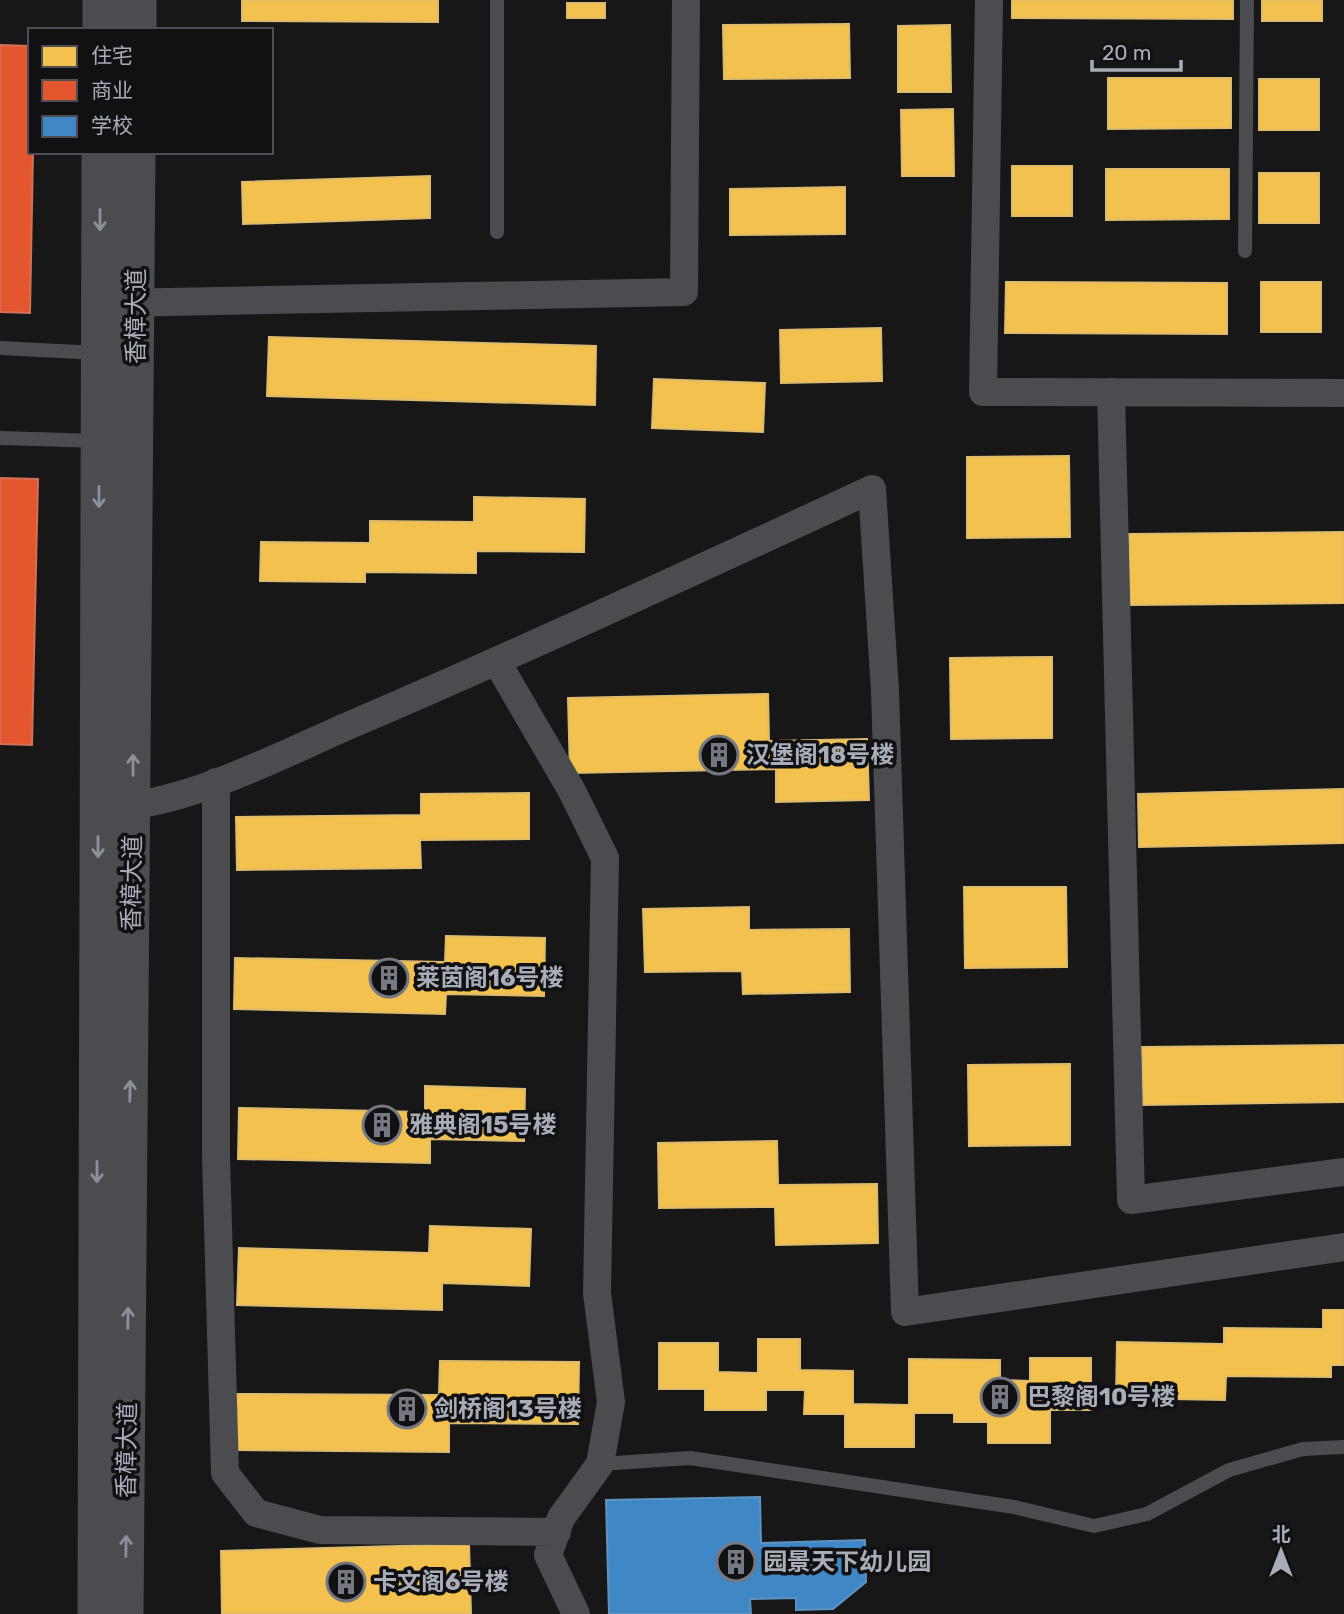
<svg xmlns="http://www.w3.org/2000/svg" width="1344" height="1614" viewBox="0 0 1344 1614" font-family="Rubik,'Noto Sans SC',sans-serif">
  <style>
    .homes { fill: #f2c14e; stroke: #dcbb6e; stroke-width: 2 }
    .shops { fill: #e4572e; stroke: #d27157; stroke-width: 2 }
    .schools { fill: #3f88c5; stroke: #5e93c1; stroke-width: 2 }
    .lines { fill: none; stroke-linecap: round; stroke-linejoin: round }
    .service { stroke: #4b4c50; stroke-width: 14 }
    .minor { stroke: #4b4c50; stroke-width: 28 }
    .tertiary { stroke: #4b4c50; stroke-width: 37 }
    .oneway { stroke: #8c9099 }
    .labels { text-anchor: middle; stroke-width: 7; stroke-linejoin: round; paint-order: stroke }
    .street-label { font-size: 24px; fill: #a8adb8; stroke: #111113 }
    .poi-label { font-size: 24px; font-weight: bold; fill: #a8adb8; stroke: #111113; text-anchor: start }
  </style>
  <rect width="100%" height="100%" fill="#171717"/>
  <path class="homes" d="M242 0H438V22L242 21Z
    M1012 0H1233V19L1012 18Z
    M1262 0H1322V21H1262Z
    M567 3H605V18H567Z
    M849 24 850 78 724 79 723 25Z
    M950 25 951 92H898V26Z
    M1108 78H1231V128L1108 129Z
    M1259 79H1319V130H1259Z
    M953 109 954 176H902L901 110Z
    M1012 166H1072V216H1012Z
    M1106 169H1229V219L1106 220Z
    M1259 173H1319V223H1259Z
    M430 176V218L243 224 242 182Z
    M845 187V234L730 235V189Z
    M1006 282 1227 283V334L1005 333Z
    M1261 282H1321V332H1261Z
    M881 328 882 381 781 383 780 330Z
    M269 337 596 346 595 405 267 396Z
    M654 379 765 383 763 432 652 428Z
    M1069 456 1070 537 967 538V457Z
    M474 497 585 499 584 552 476 551V573L365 572V582L260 581 261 542 370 543V521L474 522Z
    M1344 532V603L1130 605 1129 534Z
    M1052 657V738L951 739 950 658Z
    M768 694 769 741 867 739 869 800 776 802V769L570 773 568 698Z
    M1344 789V843L1139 847 1138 794Z
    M529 793V839L420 840 421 868 237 870 236 817 421 815V794Z
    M964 887H1066L1067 967 965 968Z
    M749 907V930L849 929 850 992 743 994 742 971 645 972 643 909Z
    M446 936 545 938 544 996 446 994 445 1014 234 1009 235 958 445 962Z
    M1344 1045V1102L1143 1105 1142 1047Z
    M1070 1064V1145L969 1146 968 1065Z
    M425 1086 525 1089 524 1141 430 1139V1163L238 1159 239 1108 425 1112Z
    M777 1141 778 1185 877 1184 878 1243 776 1245 775 1207 659 1208 658 1143Z
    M430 1226 531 1229 529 1286 442 1283V1310L237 1305 239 1248 429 1253Z
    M1323 1310H1344V1365H1331V1377L1226 1376 1225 1400 1116 1398 1117 1342 1224 1344V1328L1323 1329Z
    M758 1339H800V1370L853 1371V1404L909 1405V1359L1000 1360V1380L1030 1381V1358H1091V1410H1050V1443H988V1422H954V1413H914V1447H845V1414H804L805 1390H766V1410H705V1389H659V1343H718V1372L758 1373Z
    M440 1361 579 1362 578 1424 449 1423V1452L235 1450V1394L439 1395Z
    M469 1544 471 1614H222L221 1551Z"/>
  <path class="shops" d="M0 45 30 46V152H33L30 313 0 312Z
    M0 478 38 479 32 745 0 744Z"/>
  <path class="schools" d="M760 1497 761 1543 865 1540 866 1582 833 1609 796 1610V1598L750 1599 751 1614H609L606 1500Z"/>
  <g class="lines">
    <path class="service" d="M497 0V232
      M1245 251 1247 0
      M0 348 98 353
      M0 438 99 441
      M600 1464 690 1458 1014 1507 1094 1526 1147 1514 1229 1470 1303 1449 1344 1447"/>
    <path class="minor" d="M989 0 983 392 1344 393
      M117 303 684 292 686 0
      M1111 392 1131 1200 1344 1172
      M497 662 572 791 605 858 597 1293 611 1402 600 1464 561 1518 548 1555 576 1614
      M216 782V1156L225 1473 256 1513 320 1530 557 1532
      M115 807C190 803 281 755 350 725 525 650 699 569 872 489L885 691 905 1312 1344 1247"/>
    <path class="tertiary" d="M101 30V0
      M138 30V0
      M96 1614 100 152
      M125 1614 137 152"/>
  </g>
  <defs><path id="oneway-shaft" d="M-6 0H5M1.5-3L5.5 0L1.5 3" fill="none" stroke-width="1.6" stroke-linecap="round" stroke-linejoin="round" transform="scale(1.75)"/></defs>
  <g class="oneway">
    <use href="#oneway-shaft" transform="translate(100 220) rotate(90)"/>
    <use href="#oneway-shaft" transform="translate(99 497) rotate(90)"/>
    <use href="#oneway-shaft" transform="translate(133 765) rotate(-90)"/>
    <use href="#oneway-shaft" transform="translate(98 847) rotate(90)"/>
    <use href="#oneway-shaft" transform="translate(130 1091) rotate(-89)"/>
    <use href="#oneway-shaft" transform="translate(97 1172) rotate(90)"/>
    <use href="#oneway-shaft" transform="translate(128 1318) rotate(-89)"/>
    <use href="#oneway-shaft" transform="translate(126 1546) rotate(-89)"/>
  </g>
  <defs>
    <symbol id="building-ring" viewBox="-11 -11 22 22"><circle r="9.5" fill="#111113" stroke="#757880" stroke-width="1.5"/><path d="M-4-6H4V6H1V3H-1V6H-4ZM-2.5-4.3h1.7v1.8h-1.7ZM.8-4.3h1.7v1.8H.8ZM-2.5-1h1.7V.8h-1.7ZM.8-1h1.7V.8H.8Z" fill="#757880"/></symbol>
  </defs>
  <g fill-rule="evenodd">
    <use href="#building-ring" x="697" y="733" width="44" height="44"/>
    <use href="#building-ring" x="367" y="956" width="44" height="44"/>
    <use href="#building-ring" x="360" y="1103" width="44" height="44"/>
    <use href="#building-ring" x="978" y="1375" width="44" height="44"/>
    <use href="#building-ring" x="385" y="1387" width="44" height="44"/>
    <use href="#building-ring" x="714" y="1540" width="44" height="44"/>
    <use href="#building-ring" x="324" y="1560" width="44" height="44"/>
  </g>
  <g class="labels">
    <g class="street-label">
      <text transform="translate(136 316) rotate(-90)" y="8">香樟大道</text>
      <text transform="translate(132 883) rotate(-89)" y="8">香樟大道</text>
      <text transform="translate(127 1450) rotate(-89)" y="8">香樟大道</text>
    </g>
    <g class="poi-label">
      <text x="746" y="763">汉堡阁18号楼</text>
      <text x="416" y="986">莱茵阁16号楼</text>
      <text x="409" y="1133">雅典阁15号楼</text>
      <text x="1027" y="1405">巴黎阁10号楼</text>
      <text x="434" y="1417">剑桥阁13号楼</text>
      <text x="763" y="1570">园景天下幼儿园</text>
      <text x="373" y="1590">卡文阁6号楼</text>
    </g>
  </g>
  <rect x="28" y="28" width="245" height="126" fill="#111113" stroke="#4d4f55" stroke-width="2"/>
  <rect x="42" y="46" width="35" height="21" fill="#f2c14e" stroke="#4d4f55" stroke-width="2"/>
  <text x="91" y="63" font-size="21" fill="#a8adb8">住宅</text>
  <rect x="42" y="80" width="35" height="21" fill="#e4572e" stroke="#4d4f55" stroke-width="2"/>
  <text x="91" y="98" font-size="21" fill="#a8adb8">商业</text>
  <rect x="42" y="116" width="35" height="21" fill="#3f88c5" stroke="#4d4f55" stroke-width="2"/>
  <text x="91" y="133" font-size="21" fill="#a8adb8">学校</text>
  <g transform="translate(1281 1551)" stroke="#111113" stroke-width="5" paint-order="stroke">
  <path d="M0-5L12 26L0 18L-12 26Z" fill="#a8adb8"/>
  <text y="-10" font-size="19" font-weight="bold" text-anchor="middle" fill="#a8adb8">北</text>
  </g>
  <path d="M1092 60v10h89v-10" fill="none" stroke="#a8adb8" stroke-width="3.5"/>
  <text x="1102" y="60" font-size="21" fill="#a8adb8" stroke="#111113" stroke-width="5" paint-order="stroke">20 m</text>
</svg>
